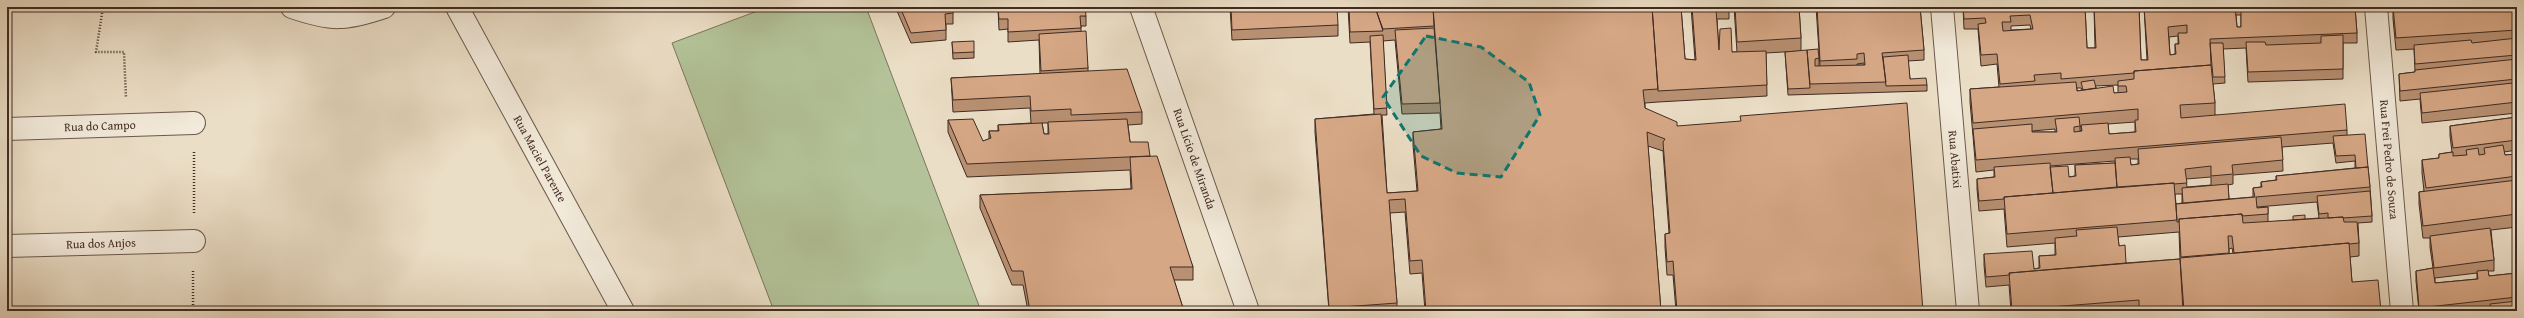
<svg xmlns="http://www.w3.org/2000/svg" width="2524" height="318" viewBox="0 0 2524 318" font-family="'Gentium Book Plus',serif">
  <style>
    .green { fill: #b3c298; stroke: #7a765d }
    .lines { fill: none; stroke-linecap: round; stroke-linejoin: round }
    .minor-casing { stroke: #6c584b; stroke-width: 24 }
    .path { stroke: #412b22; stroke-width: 2.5; stroke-dasharray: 1 2; stroke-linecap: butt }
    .minor { stroke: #f2eada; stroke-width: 22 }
    .wall { fill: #b89072; stroke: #412b22; fill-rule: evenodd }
    .building { fill: #d6a785; stroke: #412b22; fill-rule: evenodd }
    .marked { fill: #0f766e; fill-opacity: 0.2; stroke: #0f766e; stroke-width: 3; stroke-dasharray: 8 5; stroke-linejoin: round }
    .labels { text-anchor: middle; stroke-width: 3.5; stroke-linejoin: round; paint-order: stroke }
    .street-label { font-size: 12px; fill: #412b22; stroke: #f2eada }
  </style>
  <rect width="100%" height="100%" fill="#ebdec6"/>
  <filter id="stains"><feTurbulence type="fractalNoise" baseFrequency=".005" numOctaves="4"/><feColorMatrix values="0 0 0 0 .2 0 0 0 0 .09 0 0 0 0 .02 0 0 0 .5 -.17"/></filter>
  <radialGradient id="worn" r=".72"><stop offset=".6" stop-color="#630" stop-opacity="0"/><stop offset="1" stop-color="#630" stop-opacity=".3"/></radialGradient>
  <path class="green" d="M768 7H866L981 311H774L672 43Z"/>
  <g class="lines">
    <defs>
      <g id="minor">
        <path d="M292 7C332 21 345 20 384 7"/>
        <path id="s1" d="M457 7 623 311"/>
        <path id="s2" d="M1141 7 1248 311"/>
        <path id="s3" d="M1942 7 1968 311"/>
        <path id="s4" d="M2376 7 2402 311"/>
        <path id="s5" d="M7 129 194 123"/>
        <path id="s6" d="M7 246 194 241"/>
      </g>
    </defs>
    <use href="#minor" class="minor-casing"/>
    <path class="path" d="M103 7 96 52H124L126 98
      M194 152V213
      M193 311V270"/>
    <use href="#minor" class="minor"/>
  </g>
  <path class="wall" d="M897 7H953V24H946V40L911 43 897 11Z
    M1230 7 1338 25V36L1232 40Z
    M1348 7H1375L1376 12V10L1377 9 1376 7H1681L1685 59 1695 60 1691 7H1729V19H1717L1719 50 1732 52H1737L1734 7H1799L1801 38V51L1766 53 1767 96 1658 102 1645 103V108L1677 126 1923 311H1676L1673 275H1667L1665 247V234L1669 233 1663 151 1648 146 1661 311H1425L1422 273 1410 274 1405 212 1390 213 1397 303V311H1329L1315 132V119L1374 114 1370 42 1350 43ZM1395 40 1402 114 1440 113 1441 129 1413 132V145L1417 191 1387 193 1382 115H1387L1383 41Z
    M1816 7H1920L1924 50V60L1908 61 1910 79 1927 85V91L1788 95 1785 52 1819 58V66H1820ZM1864 63V65H1857V64Z
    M1963 7H2085L2087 48H2095L2094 7H2139L2141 60H2147L2144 7H2355L2357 33V43H2343V79L2248 82 2246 48 2223 49 2225 83 2213 84 2215 103V115L2347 130V135L2368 167 2370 187 2372 216V222L2358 223 2359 243V256L2350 257 2352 282 2381 311H2011L2009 285 1986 287 1984 265V254L2034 269 2039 268V256L2055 255V243L2007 247 2004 209 1979 211 1977 189V179L1994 177V170L1976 172 1973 136 1970 102V89L1999 87 1997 64 1981 66 1978 29H1964ZM2178 7V9H2173V8ZM2236 15H2241V27H2237ZM2030 25 2031 29 2011 30V26ZM2178 36V44H2175V54L2170 55 2169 37ZM2118 85V93H2114L2096 88 2095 86ZM2077 88H2081L2082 90 2077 91ZM2135 122V132L2109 134 2108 124ZM2081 126V131H2080V127ZM2055 129V132H2032V131ZM2333 143 2336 163 2355 161V168L2276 176V180L2261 182V187L2253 188V197L2229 199 2228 185 2233 184V175L2283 171 2282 147ZM2130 159H2138V164L2131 165ZM2115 161V163L2075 165V176L2069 177 2050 167V166ZM2211 177V185L2187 187 2186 179ZM2175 194H2182V203L2176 204ZM2317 202 2319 218 2268 222V207L2257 208V207ZM2179 232 2180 259 2126 263 2119 246 2118 237ZM2232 248 2233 253 2229 254V249Z
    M2393 7H2517V113L2422 123 2420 99 2400 101 2399 74 2415 72 2414 49 2396 50 2393 19Z
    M998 9H1008L1086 16V26H1081V31L1088 68V71L1142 112V124L1128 125 1130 142 1150 156 1193 267V280H1174L1183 308 1188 311H1028L1023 285H1012L980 208V195L1131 189 1130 170 967 177 948 132V120L983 141 989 139V131H998V125L1031 123 1030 108 953 112 951 78 1040 74 1039 40 1008 42V29L999 30ZM1042 123H1048V134H1044Z
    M952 42 974 52V58L953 59Z
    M2517 117V150L2504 152 2505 155 2517 154V227L2491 230 2494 260V271H2488L2489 276 2517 273V311H2419L2416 281V271L2433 268 2430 247V238H2423L2419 204V192L2424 191 2422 173V160L2439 158V154L2452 152 2450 136V126ZM2477 273V279L2435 283V278Z"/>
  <path class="building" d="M900 7H953V13L945 14 946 30 911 33Z
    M1008 7H1085L1086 16H1080L1081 28 1008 32V19H999L998 9H1008Z
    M1231 7H1337L1338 25 1232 30Z
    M1349 7H1375L1383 31 1350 32Z
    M1380 7H1433L1434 26 1383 29 1376 10 1381 8Z
    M1433 7H1652L1658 89 1643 90 1645 108 1677 122V126L1741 121 1740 116 1907 103 1923 311H1677L1673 261 1667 262 1665 234 1670 233 1663 142 1665 139 1647 132 1661 311H1426L1422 260 1410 261 1405 199 1389 200 1397 303 1329 308 1315 119 1381 114 1387 193 1418 191 1413 132 1442 129Z
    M1652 7H1681L1685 59 1696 60 1692 7H1729V8L1716 9 1719 50 1720 29 1731 28 1732 52 1766 51 1767 85 1658 91Z
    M1735 7H1799L1801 38 1737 42Z
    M1817 7H1920L1924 50 1882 53 1886 82 1810 84 1807 50 1818 49 1819 58 1815 59V66L1865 65 1864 53 1857 54V59L1820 61Z
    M1963 7H2085L2087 48H2096L2094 7H2139L2141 60H2148L2144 7H2173V9H2179V7H2235L2237 27H2241V11L2334 7H2355L2357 33 2210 39 2211 65 2134 71V73L2061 79V73L2034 75 2035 81 2000 84 1997 54 1981 55 1978 24 1986 23 1985 18 1964 19ZM2030 15 2033 29 2003 31 2002 22H2011L2010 16ZM2187 25V33H2178L2179 44H2175L2176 54 2170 55 2168 27Z
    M2393 7H2517V30L2396 38Z
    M1434 28 1440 103 1402 104 1395 30Z
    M1086 31 1088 68 1041 71 1039 34Z
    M1383 35 1387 108 1374 109 1370 36Z
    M2343 35V69L2248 72 2246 42H2265L2266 45 2321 43V36Z
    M2517 38V55L2415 64 2414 45 2471 40 2472 43Z
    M974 41V52L953 53 952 42Z
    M2210 43H2223L2225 77H2213Z
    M1807 50 1810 88 1788 89 1785 52Z
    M1908 55 1910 79 1926 78 1927 85 1886 86 1883 57Z
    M2517 59V79L2400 91 2399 74 2415 72V70Z
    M2211 65 2215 103 2180 105 2181 118 2345 104 2347 130 1976 160 1973 129 2032 124V132H2057L2055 119 2079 117 2080 126 2074 127V132L2082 131 2081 125 2108 123 2109 134 2136 132 2135 120H2138V109L1973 123 1970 89 2076 82 2077 91 2113 86 2114 93 2127 92 2126 86H2118V81L2134 79V71Z
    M1127 69 1142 112 1071 115V109L1031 111 1030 96 953 100 951 78Z
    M2094 80 2096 88 2083 90 2081 82Z
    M2513 83V86L2517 85V102L2422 113 2420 93Z
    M2517 117V140L2453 148 2450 126Z
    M973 119 983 141 991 138 989 131H999L998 125 1042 123 1044 134H1049L1048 122 1127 119 1130 142H1148L1150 156 967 164 948 120Z
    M2365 134 2368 167 2356 168 2355 155 2336 156 2333 136Z
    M2281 137 2283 160 2232 165 2233 174 2211 176V166L2185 169 2187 183 2174 184V183L2117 187 2115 158 2130 157 2131 165 2139 164 2138 149Z
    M2503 145 2505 155 2517 154V176L2426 188 2422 160 2439 158V154L2453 152V156L2467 155 2466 150 2478 148 2479 155 2485 154 2484 148Z
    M1157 156 1193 267H1170L1183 308 1186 307 1188 311H1030L1023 271H1012L980 195 1132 189 1130 157Z
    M2050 163 2053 193 2004 197V199L1979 201 1977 179 1995 177 1994 167Z
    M2115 163 2117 187 2053 193 2050 167 2068 166 2069 177 2076 176 2075 165Z
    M2368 167 2370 187 2256 197 2257 208 2268 207V214L2242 216V214L2179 219V222H2177L2176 204 2255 197 2253 188 2262 187 2261 182 2277 180 2276 176Z
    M2517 180V214L2423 226 2419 192Z
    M2174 183 2177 220 2007 234 2004 197Z
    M2228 184 2229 199 2183 203 2182 188Z
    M2370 191 2372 216 2343 218V217L2328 218V213L2319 214 2317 196Z
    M2242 214 2243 223 2343 217 2344 222H2357L2359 243 2349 244V243L2234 253 2232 236H2228L2229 253 2181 257 2179 219Z
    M2305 215V219L2293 220V216Z
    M2117 227 2119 246 2125 245 2126 263 2009 273 2010 275 1986 277 1984 254 2032 251 2034 269 2040 268 2039 256 2056 255 2055 238 2077 236 2076 230Z
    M2490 228 2494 260 2434 268 2430 236Z
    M2349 243 2352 282 2378 280 2381 311H2184L2180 258Z
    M2180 259 2183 311H2111L2139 309V300L2012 310 2009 273Z
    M2433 268 2435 283 2478 279 2477 271 2488 270 2489 276 2517 273V297L2419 308 2416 271Z
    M2517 301V311H2491L2490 304Z
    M2491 307V311H2453Z
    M2097 308V311H2060Z"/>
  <path class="marked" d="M1426 36 1481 47 1529 82 1540 115 1501 177 1457 173 1421 156 1383 97Z"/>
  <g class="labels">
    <g class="street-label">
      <text dy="4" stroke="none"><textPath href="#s5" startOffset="93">Rua do Campo</textPath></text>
      <text dy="4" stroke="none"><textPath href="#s1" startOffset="173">Rua Maciel Parente</textPath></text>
      <text dy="4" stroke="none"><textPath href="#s2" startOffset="161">Rua Lício de Miranda</textPath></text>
      <text dy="4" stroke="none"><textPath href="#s3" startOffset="153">Rua Abatixi</textPath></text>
      <text dy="4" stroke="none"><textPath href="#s4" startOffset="153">Rua Frei Pedro de Souza</textPath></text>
      <text dy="4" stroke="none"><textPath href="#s6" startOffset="94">Rua dos Anjos</textPath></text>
    </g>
  </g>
  <rect width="2524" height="318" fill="none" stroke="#ebdec6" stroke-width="24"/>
  <rect x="8" y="8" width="2508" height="302" fill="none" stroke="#412b22" stroke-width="2"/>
  <rect x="12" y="12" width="2500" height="294" fill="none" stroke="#412b22"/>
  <rect width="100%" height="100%" filter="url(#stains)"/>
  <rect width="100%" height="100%" fill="url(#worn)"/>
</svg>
